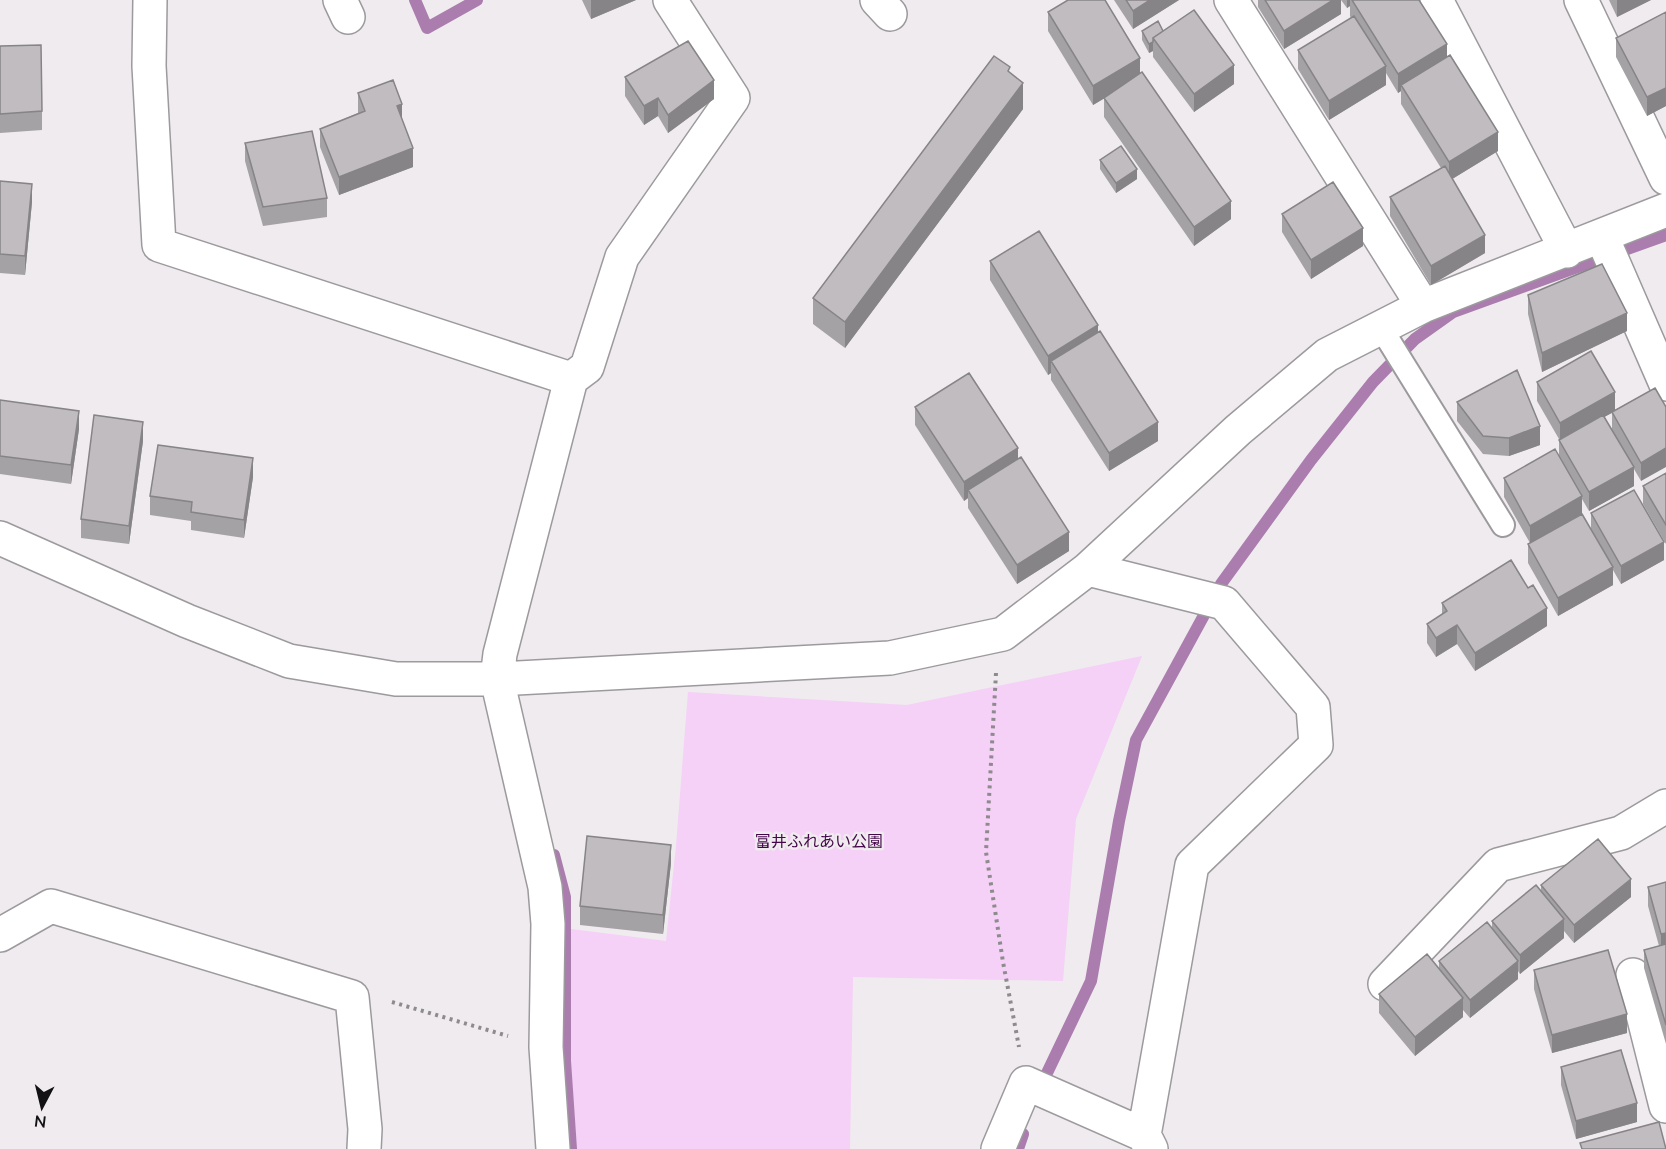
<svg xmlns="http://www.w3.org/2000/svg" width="1666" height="1149" viewBox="0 0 1666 1149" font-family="Mulish,'Noto Sans JP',sans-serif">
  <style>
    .green { fill: #f5d0f7 }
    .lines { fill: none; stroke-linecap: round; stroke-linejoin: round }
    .stream { stroke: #ab7cae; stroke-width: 12 }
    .service-casing { stroke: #9d9a9d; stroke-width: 26 }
    .minor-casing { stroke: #9d9a9d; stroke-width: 36 }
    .path { stroke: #8e8b8e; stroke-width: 4; stroke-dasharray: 3 4.5; stroke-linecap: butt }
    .service { stroke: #fff; stroke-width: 22 }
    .minor { stroke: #fff; stroke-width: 33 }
    .wall { fill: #a5a2a5; fill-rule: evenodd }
    .shaded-wall { fill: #868486 }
    .building { fill: #c0bcc0; stroke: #868486; stroke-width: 1.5 }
    .labels { text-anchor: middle; stroke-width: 5; stroke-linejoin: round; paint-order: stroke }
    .park-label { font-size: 16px; fill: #44084a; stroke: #efebef }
  </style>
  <rect width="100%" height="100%" fill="#efebef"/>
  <path class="green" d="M1142 656 1076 819 1063 981 853 977 850 1149H577L570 1061 571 929 666 941 676 846 688 692 907 705Z"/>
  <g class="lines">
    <path class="stream" d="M415 0 427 28 477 0
      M554 855 565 897V1061L571 1149
      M1047 1073 1091 981 1119 821 1136 740 1221 584 1311 460 1373 382 1415 339 1453 312 1666 235
      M1018 1149 1023 1134"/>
    <defs>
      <path id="service" d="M1381 328 1503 525"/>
      <path id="minor" d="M150 0 149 66 159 245 571 379 500 654 497 679 545 887 548 924 546 1047 553 1149
        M340 0 348 17
        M877 0 890 14
        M1231 0 1423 306
        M1581 0 1666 178
        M1437 2 1567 251
        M1602 237 1666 384
        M571 379 587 367 622 257 733 98 670 0
        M0 538 187 621 289 661 396 679H497L890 658 1003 634 1088 569 1238 430 1327 355 1423 306 1666 210
        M1088 569 1224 603 1313 707 1316 745 1192 865 1144 1135 1151 1149
        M0 935 51 906 352 997 365 1129 364 1149
        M1633 975 1666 1106
        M1385 984 1498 865 1621 833 1666 806
        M998 1149 1026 1083 1144 1135"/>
    </defs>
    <use href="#service" class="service-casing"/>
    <use href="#minor" class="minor-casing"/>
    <path class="path" d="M996 673 986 852 1003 962 1019 1047
      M392 1002 508 1036"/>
    <use href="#service" class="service"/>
    <use href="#minor" class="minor"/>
  </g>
  <path class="wall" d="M582 0H636L591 19Z
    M1114 0H1179L1133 29Z
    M1258 0H1341V14L1284 49 1258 7Z
    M1341 0H1419L1447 57 1498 151 1452 179 1485 253 1431 285 1390 216V197L1441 168 1401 104V91L1398 93 1386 73V85L1329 120 1298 69V50L1351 18 1350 16V6L1347 8Z
    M1609 0H1651L1617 17Z
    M1048 12 1140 73 1231 219 1194 246 1104 117V98H1105L1093 105 1048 31Z
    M1666 12V106L1647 116 1616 57V38Z
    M1142 31H1163L1234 84 1194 112 1153 57V51L1149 53 1142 40Z
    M0 46 42 111V130L0 133Z
    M1010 73 1023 109 845 348 813 324V298Z
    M625 77 714 99 668 133 658 116 644 125 625 96Z
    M358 93 402 120 413 167 339 195 320 147V129L358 113Z
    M245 143 327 198V217L263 226 245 161Z
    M1100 160 1137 179 1116 193 1100 169Z
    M0 181 32 202 25 275 0 273Z
    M1282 214 1363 246 1311 279 1282 232Z
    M990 261 1098 332 1158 441 1109 471 1051 380V373L1048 375 990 280Z
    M1528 295 1627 331 1542 372 1528 314Z
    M1537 382 1615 410 1655 388 1641 481 1634 469V486L1589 511 1582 499V514L1591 530V513L1664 560 1621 584 1613 570V585L1558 616 1528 563V544L1530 543 1504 497V478L1559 456V439L1537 401ZM1612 413V430L1604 417Z
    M0 400 79 429 71 484 0 474Z
    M1457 402 1540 445 1509 456 1483 454 1457 421Z
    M915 407 1018 458 1069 551 1017 584 968 508V498L964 501 915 425Z
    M143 441 129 544 81 538V519Z
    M1666 473V544L1643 504V486Z
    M253 477 244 538 191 530V521L150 515V496Z
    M1442 603 1547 626 1475 671 1457 644 1436 657 1427 643V624L1442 615Z
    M671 863 663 934 580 925V906Z
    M1666 882V1044L1644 968V950L1659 946 1648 906V887Z
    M1541 885 1631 897 1574 943 1564 931V938L1520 974 1518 971V979L1470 1018 1463 1010V1017L1415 1056 1379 1013V994L1439 968V961L1492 928V921L1541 891Z
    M1534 970 1627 1033 1552 1053 1534 989Z
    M1561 1067 1637 1122 1576 1139 1561 1085Z"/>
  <path class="shaded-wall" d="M591 0H636L591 19Z
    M1150 0H1179L1133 29V11Z
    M1333 0H1341V14L1284 49V31Z
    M1347 0H1350V6L1347 8Z
    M1617 0H1651L1617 17Z
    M1153 42V51L1149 53V44Z
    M1447 44V63L1401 85V91L1398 93V74Z
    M1140 58V77L1093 105V86Z
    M1234 65V84L1194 112V94Z
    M1386 66V85L1329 120V101Z
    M714 80V99L668 133V115Z
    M1023 83V109L845 348V322Z
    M1666 88V106L1647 116V97Z
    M658 98V116L644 125V106Z
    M402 104V122L397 106Z
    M1498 132V151L1449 181V162Z
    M413 148V167L339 195V177Z
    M1137 169V179L1116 193V183Z
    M32 184V202L25 275V256Z
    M1231 201V219L1194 246V227Z
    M1363 228V246L1311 279V260Z
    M1485 235V253L1431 285V266Z
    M1627 313V331L1542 372V353Z
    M1098 325V344L1051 361V373L1048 375V356Z
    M1615 392V411L1560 442V423Z
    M79 411V429L71 484V465Z
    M143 422V441L129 544V526Z
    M1158 422V441L1109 471V453Z
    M1540 426V445L1509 456V438Z
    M1018 448V466L968 490V498L964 501V482Z
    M1666 448V467L1641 481V463Z
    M253 458V477L244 538V520Z
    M1634 467V486L1589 511V492Z
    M1582 496V515L1530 545V526Z
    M1069 532V551L1017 584V565Z
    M1664 542V560L1621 584V566Z
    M1613 567V585L1558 616V598Z
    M1547 608V626L1475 671V653Z
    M1457 625V644L1436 657V638Z
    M671 845V863L663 934V915Z
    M1631 879V897L1574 943V925Z
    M1564 919V938L1520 974V955Z
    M1666 933V951L1661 952V934Z
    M1518 961V979L1470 1018V1000Z
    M1463 998V1017L1415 1056V1037Z
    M1627 1014V1033L1552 1053V1035Z
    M1637 1103V1122L1576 1139V1121Z"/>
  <path class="building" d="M1068 0H1105L1140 58 1093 86 1048 12Z
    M1126 0H1150L1133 11Z
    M1265 0H1333L1284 31Z
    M1352 0H1419L1447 44 1398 74Z
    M1194 10 1234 65 1194 94 1153 38Z
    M1666 12V88L1647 97 1616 38Z
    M1354 16 1386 66 1329 101 1298 50Z
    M1158 21 1163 31 1153 38V42L1149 44 1142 31Z
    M688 41 714 80 668 115 658 98 644 106 625 77Z
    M41 45 42 111 0 114V46Z
    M1450 55 1498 132 1449 162 1401 85Z
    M994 56 1010 67 1008 71 1023 83 845 322 813 298Z
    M1142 72 1231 201 1194 227 1104 98Z
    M393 80 402 104 397 106 413 148 339 177 320 129 365 111 358 93Z
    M312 131 327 198 263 207 245 143Z
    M1121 146 1137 169 1116 183 1100 160Z
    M1445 166 1485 235 1431 266 1390 197Z
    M0 181 32 184 25 256 0 254Z
    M1333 182 1363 228 1311 260 1282 214Z
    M1039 231 1098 325 1048 356 990 261Z
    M1602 264 1627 313 1542 353 1528 295Z
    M1100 331 1158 422 1109 453 1051 361Z
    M1591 351 1615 392 1560 423 1537 382Z
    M1517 370 1540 426 1509 438 1483 436 1457 402Z
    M969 373 1018 448 964 482 915 407Z
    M1655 388 1666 407V448L1641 463 1612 412Z
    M0 400 79 411 71 465 0 456Z
    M94 415 143 422 129 526 81 519Z
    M1603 415 1634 467 1589 492 1559 440Z
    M158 445 253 458 244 520 191 512 192 502 150 496Z
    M1555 449 1582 496 1530 526 1504 478Z
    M1021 457 1069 532 1017 565 968 490Z
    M1666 473V525L1643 486Z
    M1634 490 1664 542 1621 566 1591 513Z
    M1582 514 1613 567 1558 598 1528 544Z
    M1511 560 1528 588 1533 585 1547 608 1475 653 1457 625 1436 638 1427 624 1447 611 1442 603Z
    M587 836 671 845 663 915 580 906Z
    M1598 839 1631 879 1574 925 1541 885Z
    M1666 882V933L1661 934 1648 887Z
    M1536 885 1564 919 1520 955 1492 921Z
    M1487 922 1518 961 1470 1000 1439 961Z
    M1666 944V1025L1644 950Z
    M1608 950 1627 1014 1552 1035 1534 970Z
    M1427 954 1463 998 1415 1037 1379 994Z
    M1621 1050 1637 1103 1576 1121 1561 1067Z
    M1659 1122 1666 1149H1582L1580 1143Z"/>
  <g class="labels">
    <g class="park-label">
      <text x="819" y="847">富井ふれあい公園</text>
    </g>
  </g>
  <g transform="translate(42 1107) rotate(187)" stroke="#efebef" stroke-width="4.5" paint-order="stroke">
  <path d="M0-4.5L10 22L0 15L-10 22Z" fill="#131113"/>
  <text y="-9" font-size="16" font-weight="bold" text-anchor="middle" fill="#131113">N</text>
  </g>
</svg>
